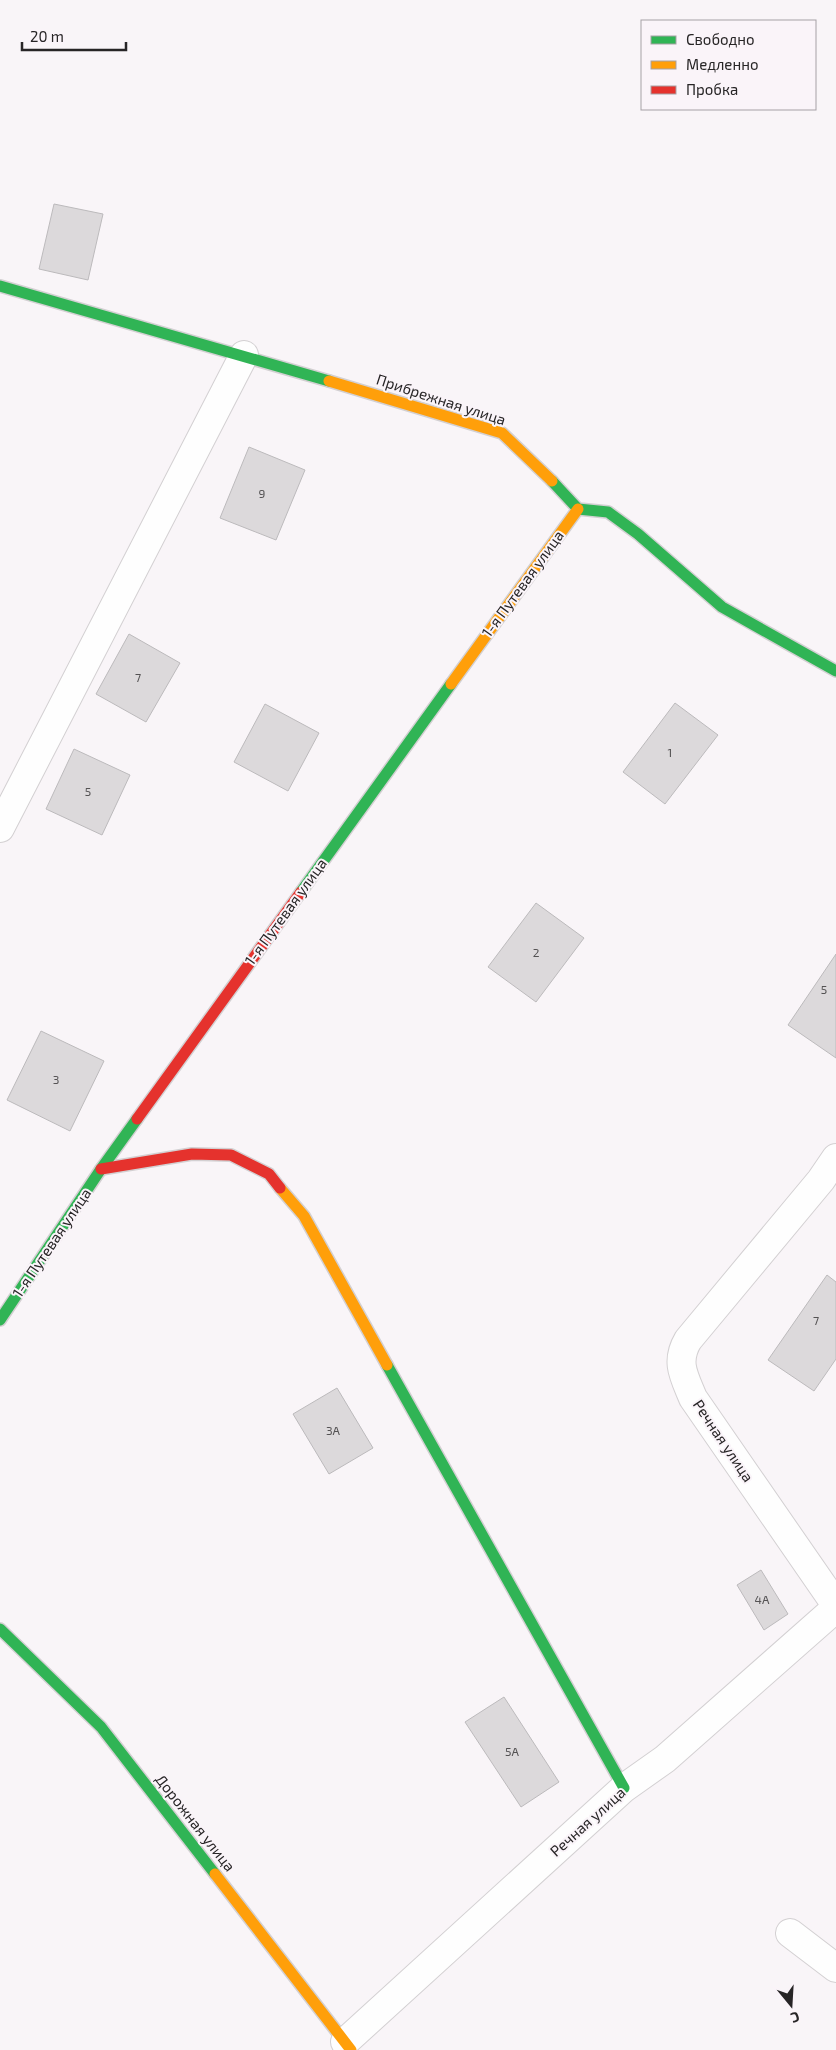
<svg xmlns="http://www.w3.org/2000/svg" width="836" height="2050" viewBox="0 0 836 2050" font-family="'Exo 2',sans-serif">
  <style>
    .building { fill: #dcd9db; stroke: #bcbabc }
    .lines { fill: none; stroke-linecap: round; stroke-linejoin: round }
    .street-casing { stroke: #d3d0d2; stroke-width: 30 }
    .fast-casing { stroke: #d3d0d2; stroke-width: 14 }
    .slow-casing { stroke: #d3d0d2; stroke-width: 14 }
    .jam-casing { stroke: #d3d0d2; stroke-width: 14 }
    .street { stroke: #fefefe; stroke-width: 28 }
    .fast { stroke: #30b455; stroke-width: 11 }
    .slow { stroke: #ff9f0a; stroke-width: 11 }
    .jam { stroke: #e5322d; stroke-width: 11 }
    .labels { text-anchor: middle; stroke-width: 4; stroke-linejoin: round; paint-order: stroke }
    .number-label { font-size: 12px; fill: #545253 }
    .street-label { font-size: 15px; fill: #272526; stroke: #faf4f9 }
  </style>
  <rect width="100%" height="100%" fill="#f9f5f8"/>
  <path class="building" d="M54 204 103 214 88 280 39 269Z
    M249 447 305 470 276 540 220 518Z
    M129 634 180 663 146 722 96 694Z
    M675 703 718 735 665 804 623 772Z
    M265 704 319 733 288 791 234 762Z
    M74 749 130 775 102 835 46 809Z
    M536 903 584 938 536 1002 488 967Z
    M836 954V1058L788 1025Z
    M41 1031 104 1061 70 1131 7 1100Z
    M827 1275 836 1282V1359L814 1391 768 1360Z
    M337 1388 373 1448 329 1474 293 1414Z
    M761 1570 788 1614 764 1630 737 1585Z
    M504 1697 559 1782 521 1807 465 1722Z"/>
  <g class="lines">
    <defs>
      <path id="street" d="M0 828 244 355
        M836 1158 821 1180 688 1340C675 1362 684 1376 693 1398L836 1605
        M790 1933 836 1968
        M345 2042 624 1788 665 1759 836 1608"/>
      <path id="fast" d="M0 286 329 381
        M552 481 578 509 608 512 638 534 722 607 836 671
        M301 892 451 684
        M0 1320 101 1169 137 1119
        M387 1365 624 1788
        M0 1629 101 1727 215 1874"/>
      <path id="slow" d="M329 381 502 433 552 481
        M451 684 578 509
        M280 1188 304 1216 387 1365
        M215 1874 351 2050"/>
      <path id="jam" d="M137 1119 301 892
        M101 1169 192 1154 231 1155 269 1174 280 1188"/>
    </defs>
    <use href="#street" class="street-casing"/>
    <use href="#fast" class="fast-casing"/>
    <use href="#slow" class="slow-casing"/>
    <use href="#jam" class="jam-casing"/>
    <use href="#street" class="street"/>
    <use href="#fast" class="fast"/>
    <use href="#slow" class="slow"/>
    <use href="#jam" class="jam"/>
  </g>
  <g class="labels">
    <g class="number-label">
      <text x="262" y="498">9</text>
      <text x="138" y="682">7</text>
      <text x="670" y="757">1</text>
      <text x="88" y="796">5</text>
      <text x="536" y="957">2</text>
      <text x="824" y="994">5</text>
      <text x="56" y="1084">3</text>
      <text x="816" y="1325">7</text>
      <text x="333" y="1435">3А</text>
      <text x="762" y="1604">4А</text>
      <text x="512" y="1756">5А</text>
    </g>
    <g class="street-label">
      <text transform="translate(441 400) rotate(18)" y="5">Прибрежная улица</text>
      <text transform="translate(523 584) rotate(-54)" y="5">1-я Путевая улица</text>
      <text transform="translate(286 912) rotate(-54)" y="5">1-я Путевая улица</text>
      <text transform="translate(52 1243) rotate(-56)" y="5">1-я Путевая улица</text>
      <text transform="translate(723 1441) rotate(56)" y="5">Речная улица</text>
      <text transform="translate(588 1822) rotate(-42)" y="5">Речная улица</text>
      <text transform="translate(195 1823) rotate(52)" y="5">Дорожная улица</text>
    </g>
  </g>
  <rect x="641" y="20" width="175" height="90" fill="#faf4f9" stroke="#a6a1a5"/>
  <rect x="651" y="36" width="25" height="8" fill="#30b455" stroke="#a6a1a5"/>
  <text x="686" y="45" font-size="15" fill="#272526">Свободно</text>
  <rect x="651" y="61" width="25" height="8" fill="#ff9f0a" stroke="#a6a1a5"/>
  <text x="686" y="70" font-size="15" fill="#272526">Медленно</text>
  <rect x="651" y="86" width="25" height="8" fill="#e5322d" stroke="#a6a1a5"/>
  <text x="686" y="95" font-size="15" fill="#272526">Пробка</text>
  <g transform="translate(791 2005) rotate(162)" stroke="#faf4f9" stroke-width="4" paint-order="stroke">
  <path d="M0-4L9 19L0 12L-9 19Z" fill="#272526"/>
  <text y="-8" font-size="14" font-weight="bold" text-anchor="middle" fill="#272526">С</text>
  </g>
  <path d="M22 42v8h104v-8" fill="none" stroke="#272526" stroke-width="2.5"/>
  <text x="30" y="42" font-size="15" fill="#272526" stroke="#faf4f9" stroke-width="4" paint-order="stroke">20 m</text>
</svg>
